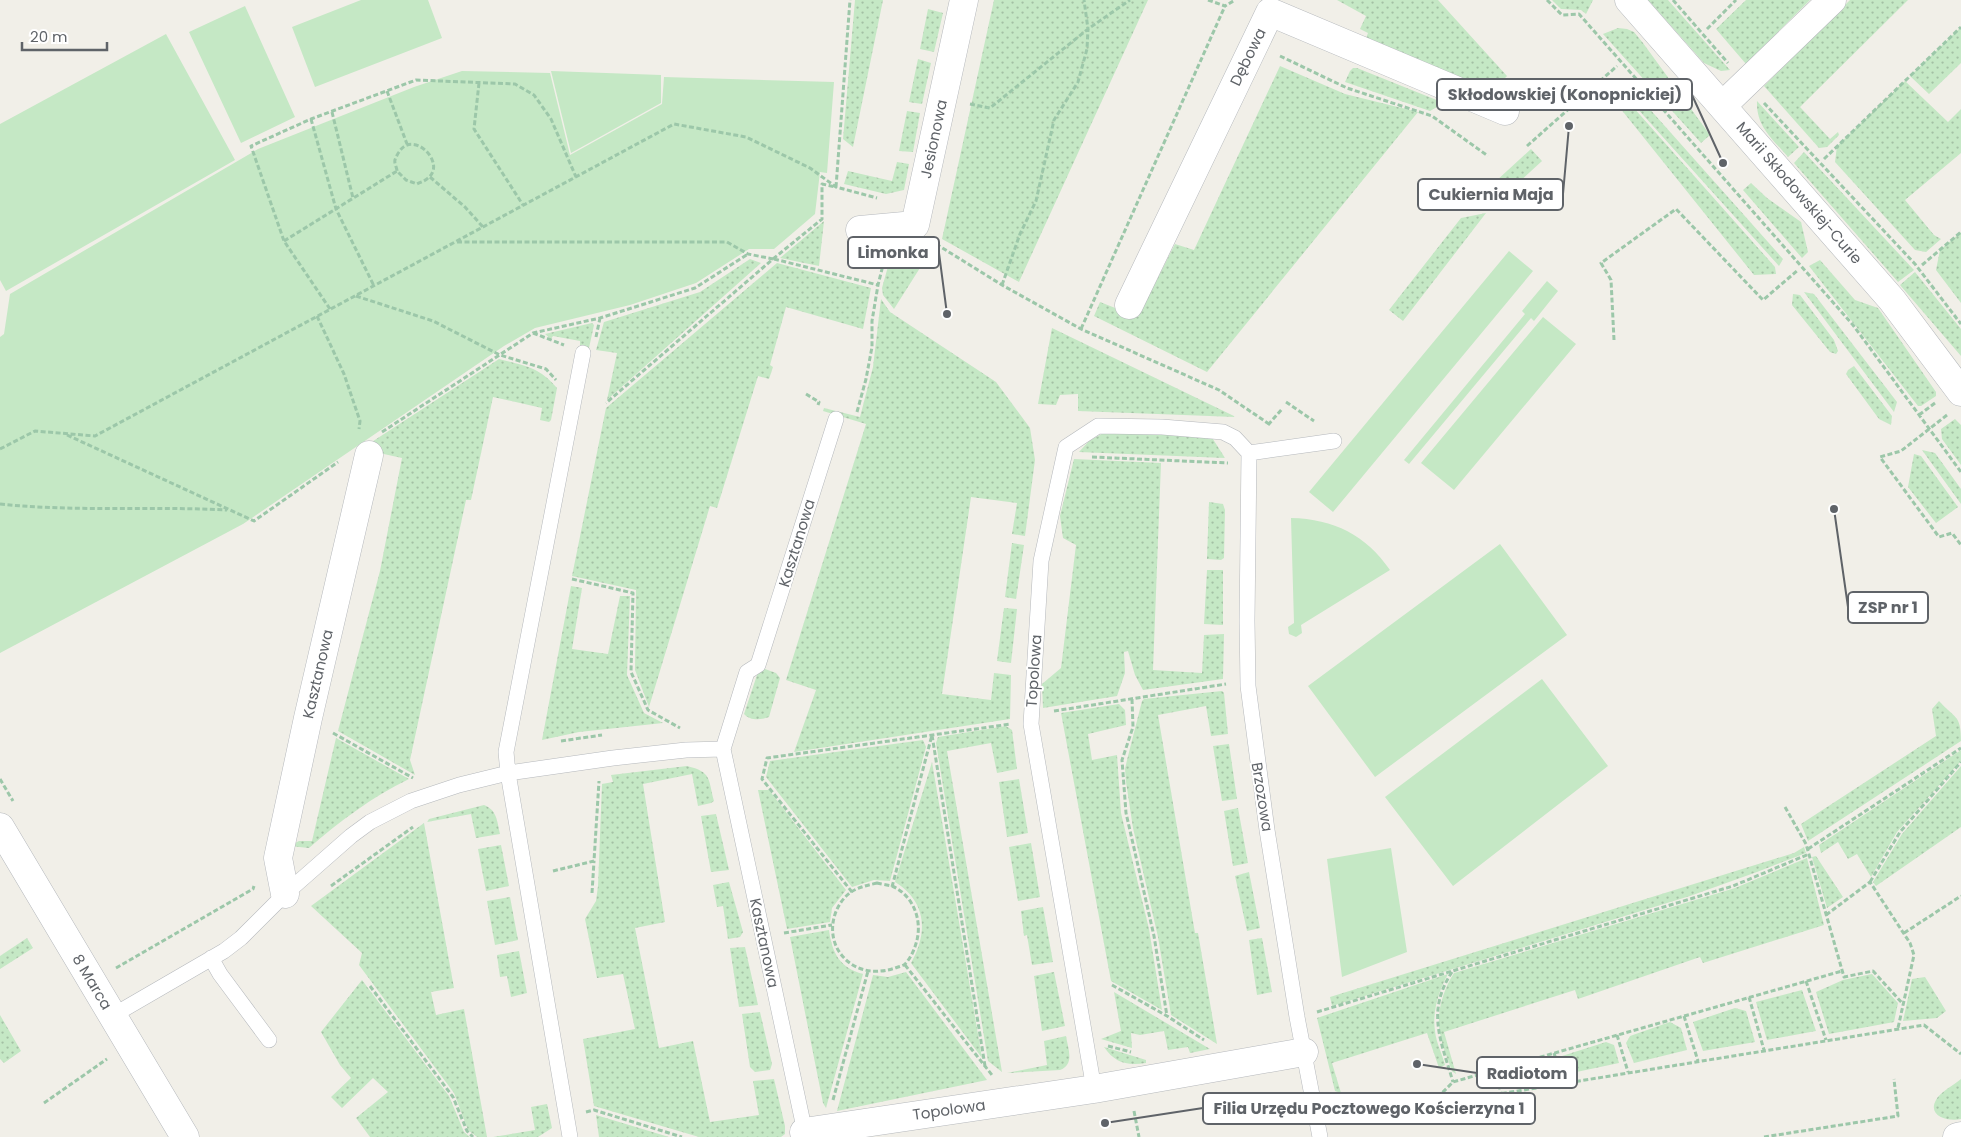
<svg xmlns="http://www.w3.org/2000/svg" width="1961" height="1137" viewBox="0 0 1961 1137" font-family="Poppins,sans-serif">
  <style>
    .grass { fill: url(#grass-dots) }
    .park { fill: #c5e8c5 }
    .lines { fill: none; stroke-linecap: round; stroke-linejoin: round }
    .service-casing { stroke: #b5b8bc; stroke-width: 16 }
    .minor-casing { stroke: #b5b8bc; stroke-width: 29 }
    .tertiary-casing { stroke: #b5b8bc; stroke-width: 29 }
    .path { stroke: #9cc7a9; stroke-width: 3; stroke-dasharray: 5 2.5; stroke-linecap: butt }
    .service { stroke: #fff; stroke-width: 15 }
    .minor { stroke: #fff; stroke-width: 28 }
    .tertiary { stroke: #fff; stroke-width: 28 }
    .labels { text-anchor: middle; stroke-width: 4; stroke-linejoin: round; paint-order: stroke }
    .street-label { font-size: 15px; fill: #5f6368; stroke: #fff }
    .leader { fill: none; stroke: #5f6368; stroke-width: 2 }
    .callout-dot { fill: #5f6368; stroke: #fff; stroke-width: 2 }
    .callout { fill: #fff; stroke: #5f6368; stroke-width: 2 }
    .callout-label { font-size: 16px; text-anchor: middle; font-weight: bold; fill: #5f6368 }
  </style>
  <defs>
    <pattern id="grass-dots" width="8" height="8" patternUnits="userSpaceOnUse" patternTransform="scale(1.25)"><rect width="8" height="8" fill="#c5e8c5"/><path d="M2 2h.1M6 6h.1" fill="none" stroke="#a3c0a4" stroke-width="1.8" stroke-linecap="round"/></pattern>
  </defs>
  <rect width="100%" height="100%" fill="#f1efe8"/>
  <path class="grass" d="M855 0H883L853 147 843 139Z
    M994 0H1148L1019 282 942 239Z
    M1337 0H1438L1507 76 1496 87H1476L1371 41 1366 38 1368 33 1360 29 1366 16Z
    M1552 0H1593L1586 14 1581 10 1561 9Z
    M1648 0H1668L1730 70 1721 71 1704 63Z
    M1746 0H1810L1746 64 1716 29Z
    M1850 0H1908L1800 107 1830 139 1838 132 1839 135 1827 147 1819 148 1764 86Z
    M928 9 943 13 934 52 920 49Z
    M1961 27V63L1929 94 1910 76Z
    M1618 28 1627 29 1634 32 1643 43 1710 135 1701 143 1603 34Z
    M918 59 931 63 922 104 909 102Z
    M1280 66 1345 94 1418 112 1207 372 1094 316 1100 302 1138 317 1175 244 1194 250Z
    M1353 68H1357L1444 103 1430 111 1345 82 1350 71Z
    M1905 81 1948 122 1961 109V153L1905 200 1934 235 1941 239 1926 252 1915 250 1835 162 1837 146Z
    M1626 96 1639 97 1783 259 1779 266Z
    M1625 98 1775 267 1776 274 1754 275 1616 103Z
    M1757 101 1799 147 1788 157C1773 139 1756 127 1757 101Z
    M907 111 920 113 913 152 899 151Z
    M1531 149 1542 161 1494 205 1483 193Z
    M1804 152 1914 270 1898 282 1794 163Z
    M897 162 909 164 904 190 886 194 844 184 848 171 892 181Z
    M1751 183 1767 198 1801 222 1808 252 1802 258 1743 190Z
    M1486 213 1403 321 1389 310 1461 218Z
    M824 221 819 266 780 258Z
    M1961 232V303L1936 270 1940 250Z
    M895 241 925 260 894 309 883 295 882 288Z
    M750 259 761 263 607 400 617 353 596 350 604 322 700 292Z
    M1820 260 1855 300 1878 308 1936 392V396L1921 406H1918L1809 266Z
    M777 263 871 288 863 329 786 307 770 365 773 367 769 379 758 376 717 508 710 506 649 707 635 670 636 590 572 576 606 408Z
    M1915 272 1961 329V356L1900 285Z
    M1804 292 1814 294 1897 402 1894 412Z
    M1793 294 1800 295 1834 340 1838 351 1836 354 1830 352 1792 305Z
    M881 299 890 312 996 382 1030 428 1035 460 1025 536 1012 534 1017 503 971 497 942 694 991 700 994 673 1011 675 1010 719 794 752 816 690 786 680 866 424 823 411 824 408 860 417 873 367Z
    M592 323 594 325 589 348 580 347V341L553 336 551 339 545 334Z
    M1052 328 1236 417 1078 411V394L1060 395 1056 405 1038 404Z
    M499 359C525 366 539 367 557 388L551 420 549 422 540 420 542 408 493 397 471 500H466L410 760 415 775 338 731 380 571 402 458 361 449Z
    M1854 366 1892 416 1891 425 1879 419 1846 374 1848 370Z
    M1955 419 1961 425V465L1942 439 1941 429Z
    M1105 432 1211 436 1225 458 1079 452 1089 441Z
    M1922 450 1935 453 1961 489V504Z
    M1914 454 1921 456 1958 507 1936 523 1908 487Z
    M1074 459 1161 463 1153 670 1202 673 1204 635 1224 634 1223 679 1143 690 1135 675 1128 651 1124 652 1125 673 1117 696 1043 708 1042 684 1061 668 1076 545 1063 538 1060 516Z
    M1209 502 1223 504 1225 510 1224 558 1221 560 1207 559Z
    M1012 543 1024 545 1016 599 1005 597Z
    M1207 570H1223V625L1204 624Z
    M571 586 582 588 572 649 608 654 620 596H630L627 675 644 713 663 723 579 732 542 740Z
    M1004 608 1017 609 1011 663 997 661Z
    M765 669 776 673 780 678 769 717C761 720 750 721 744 714L758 672Z
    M1222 691 1224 693 1228 734 1211 736 1206 706 1158 715 1195 933H1198L1217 1044 1171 1015 1158 937 1133 828 1126 782 1125 769 1127 760 1142 701 1144 699Z
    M1939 701C1955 719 1961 714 1961 741L1808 841 1801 824 1936 736 1932 709Z
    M1119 704 1125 710 1126 725 1088 734 1092 760 1117 755 1121 813 1149 929 1162 1010 1111 981 1061 713Z
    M1006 726 1012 730 1017 769 997 773 991 743 947 751 1002 1072 988 1061 936 743 938 737Z
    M336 738 409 779C372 797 340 821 309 848L289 846 299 841H312Z
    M923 740 926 747 890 881 874 880 852 887 766 777 770 761Z
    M1229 744 1237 799 1222 801 1213 746Z
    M1961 750V761L1897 832 1871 877 1857 854 1848 859 1838 842 1821 853 1819 845Z
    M932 762 982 1058 911 963C928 933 927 902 895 882Z
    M687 766C712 772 708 779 714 801L711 803 698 806 692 774 643 784 665 922 635 928 659 1048 693 1041 710 1122 759 1115 753 1081 774 1079 785 1126V1134L781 1137H699L594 1106 583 1039 635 1029 623 974 597 978 585 919 596 901 598 886 602 784 613 782 611 775Z
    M1961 766V827L1876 886 1873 882 1902 834Z
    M1019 779 1028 833 1007 837 999 782Z
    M758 790H769L846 890 832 908 830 922 787 929Z
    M484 805C497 810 497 821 500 834L476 838 471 814 427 822 429 819Z
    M1238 808 1248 863 1233 866 1224 811Z
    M716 814 729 870 711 872 701 816Z
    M424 823 454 988 431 992 436 1015 464 1009 487 1137H477L468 1130 454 1093 359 965 362 953 311 906Z
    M1031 843 1040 897 1018 901 1009 847Z
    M501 845 509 886 486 891 478 849Z
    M1804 847 1806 853 1757 872 1690 896 1332 1006 1330 997 1794 853Z
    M1816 856 1843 897 1827 908 1812 857Z
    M1807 858 1824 925 1703 963 1700 957 1578 999 1575 990 1444 1032 1456 1074 1452 1071C1448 1059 1442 1046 1440 1033 1436 1013 1443 990 1454 973L1735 888Z
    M1249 872 1260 928 1247 931 1235 876Z
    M729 882 743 932 740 937 728 939 723 906 717 907 713 885Z
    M510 897 518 940 495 945 487 901Z
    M1043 907 1053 962 1032 965 1027 935 1024 936 1021 911Z
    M829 930C832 953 840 968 863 974L826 1108 823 1103 790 937Z
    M27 938 33 948 0 969V956Z
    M1262 938 1272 992 1257 995 1249 940Z
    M745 947 758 1005 739 1007 730 948Z
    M519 951 527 993 511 997 507 976 500 977 497 955Z
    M906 972 987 1080 837 1111 873 975 888 977Z
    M1054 972 1065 1026 1042 1031 1034 976Z
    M1448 974C1439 990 1432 1012 1435 1031 1436 1042 1442 1054 1445 1065L1439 1068 1427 1033 1332 1063 1341 1093 1335 1091 1317 1018Z
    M1872 974 1898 1003 1894 1022 1829 1034 1816 992 1843 980Z
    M1925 977 1946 1011 1937 1018 1903 1021 1912 979Z
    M362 980 449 1096 464 1132 470 1137H370L356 1118 388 1092 373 1078 342 1108 331 1097 351 1078 340 1065 321 1032Z
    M1802 990 1816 1031 1767 1040 1756 1002Z
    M1114 992 1210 1049 1190 1053 1188 1047 1168 1050 1164 1031 1140 1035 1131 1033 1132 1048 1101 1039 1121 1031Z
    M1735 1008 1746 1011 1755 1042 1703 1051 1693 1022Z
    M760 1012 772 1064 770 1070 755 1072 750 1067 742 1014Z
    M0 1015 21 1051 4 1063 0 1059Z
    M1670 1022 1681 1028 1687 1050 1634 1063 1626 1043 1630 1036Z
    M1066 1036C1068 1049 1075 1064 1060 1070L1007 1073 1047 1065 1044 1041Z
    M1606 1042 1614 1045 1619 1063 1567 1074 1562 1056Z
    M1104 1047 1146 1060V1063C1127 1066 1115 1063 1104 1047Z
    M1543 1056 1549 1058 1553 1075 1504 1084 1502 1070Z
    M1961 1079V1119C1948 1122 1927 1116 1936 1100 1940 1092 1954 1085 1961 1079Z
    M547 1104 552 1128 538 1137H493L535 1130 531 1107Z
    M596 1115 669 1137H599Z"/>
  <path class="park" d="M361 0H428L442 38 315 87 292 27Z
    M245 6 295 117 241 143 189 32Z
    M166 34 235 160 6 291 0 280V124Z
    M462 71 550 73 570 155 662 104 664 77 834 82 827 173 820 172 815 214 774 249H749L696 283 630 305 535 328 504 346 243 524 0 653V337L4 334 10 294 258 149 414 87Z
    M551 71 661 75V103L571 153Z
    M1509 251 1533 271 1333 512 1309 492Z
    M1547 281 1558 291 1534 321 1531 318 1409 464 1404 460 1525 314 1522 311Z
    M1543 317 1576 344 1454 490 1421 463Z
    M1291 518C1334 519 1366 535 1390 570L1301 625 1302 633 1296 637 1289 634 1288 627 1294 623Z
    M1500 544 1567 635 1375 777 1308 686Z
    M1542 679 1608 766 1453 886 1385 797Z
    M1391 848 1407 952 1342 977 1327 859Z"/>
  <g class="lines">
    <defs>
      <path id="service" d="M1249 453 1247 621 1248 686 1267 830 1297 1017 1320 1137
        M1249 453 1334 441
        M211 958 220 974 269 1040
        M112 1016 224 951 241 938 285 894 351 836 370 822 411 801 459 785 508 773 613 758 686 750 723 749
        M1094 1089 1031 724 1041 561 1066 447 1098 426 1162 427 1223 432 1235 438 1249 453
        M570 1137 508 773 506 752 583 353
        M806 1137 723 749 747 672 758 665 836 419"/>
      <path id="minor" d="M1723 105 1832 0
        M860 230 915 225 964 0
        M1129 305 1270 12 1505 111
        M285 894 278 858 308 718 369 455
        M804 1132 1094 1089 1304 1052"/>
      <path id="tertiary" d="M1629 0 1892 300 1961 392
        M0 827 185 1137
        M1957 1137 1961 1136"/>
    </defs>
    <use href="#service" class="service-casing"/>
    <use href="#minor" class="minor-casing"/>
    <use href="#tertiary" class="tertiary-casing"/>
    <path class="path" d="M1208 0 1225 6 1235 0
      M1547 0 1562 15 1579 14 1853 325 1961 472
      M1673 0 1728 63
      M1707 29 1736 0
      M1280 56 1347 88 1432 116 1488 156
      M479 83 474 129 523 205
      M387 91 407 144
      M1764 103 1915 264 1961 324
      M970 104 990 108 1088 29 1130 0
      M332 112 353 198
      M311 119 336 209 374 286
      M1527 146 1617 66
      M1824 159 1961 27
      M430 177 465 207 483 227
      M284 241 397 171 406 180 417 184C421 182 425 181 428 178 447 163 413 129 399 152 398 153 395 159 395 160 394 163 397 168 397 171
      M457 242H727L748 254 773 259 606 403
      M936 244 1002 285 1081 329 1219 390 1269 424
      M773 259 822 219V184L836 187 850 0
      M774 259 878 285
      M1922 265 1961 232
      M1002 285 1020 234 1036 201 1054 120 1078 82 1087 49 1088 29 1084 0
      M356 296 433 321 500 355 546 369 556 380
      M330 309 284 241 251 146 311 119 416 80 515 84 534 95 551 119 576 177
      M317 316 344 374 360 421 359 429
      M1081 329 1225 6
      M533 333 564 345
      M596 337 600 318
      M1614 340 1611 280 1601 263 1676 209 1763 300 1798 270
      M806 394 819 402 818 405
      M1286 402 1314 421
      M857 412 866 379 872 347V321L878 285 885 257
      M1919 415 1935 403
      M1947 415 1901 451 1880 457 1939 537 1952 533 1961 545
      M1268 425 1282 409
      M382 432 533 333 600 318 695 288 748 254
      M67 435 254 521 338 462
      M0 449 35 431 95 436 674 124 746 137 810 168 836 187 877 198
      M1092 457 1228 463
      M0 504C75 512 151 506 227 510
      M572 579 633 593 631 672 648 710 680 728
      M1132 699 1133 727 1122 760 1126 813 1154 936 1167 1016
      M1054 711 1226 684
      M333 733 413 778
      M561 741 602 735
      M0 779 13 801
      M1785 807 1806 844 1844 977 1873 971 1903 1004
      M1808 849 1961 748
      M553 871 594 861 599 781
      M1870 882 1900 832 1961 762
      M877 883C881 884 887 885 892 886 913 895 922 919 917 940 915 948 911 958 905 964 903 966 898 967 895 968 874 975 853 971 840 953 826 933 833 905 851 892 859 887 868 885 877 883Z
      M331 886 413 827
      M892 887 932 735 985 1066
      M852 892 762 779 767 758 1011 724
      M592 893 594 861
      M1826 915 1870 882 1910 943 1914 955 1898 1028
      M784 933 832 925
      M1904 933 1961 896
      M905 965 992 1075
      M116 968 253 889 254 886
      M1452 972C1426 1011 1441 1041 1453 1082
      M1806 981 1826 1040
      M1112 985 1167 1016 1204 1040
      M370 986 453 1097 467 1131 473 1137
      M1749 997 1764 1050
      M1317 1012 1733 886 1809 854
      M1684 1016 1698 1061
      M1617 1035 1628 1072
      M1108 1046 1131 1052
      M1554 1053 1563 1083
      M1495 1070 1501 1093
      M833 1100 868 971
      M44 1103 107 1059
      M1432 1103 1453 1082 1842 971
      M1134 1111 1139 1137
      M586 1112 594 1110 682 1137
      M1339 1120 1924 1025 1961 1054
      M1764 1137 1898 1116 1894 1079"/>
    <use href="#service" class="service"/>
    <use href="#minor" class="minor"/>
    <use href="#tertiary" class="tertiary"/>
  </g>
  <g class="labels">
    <g class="street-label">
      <text transform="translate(1248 57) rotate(-64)" y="5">Dębowa</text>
      <text transform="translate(934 139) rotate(-78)" y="5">Jesionowa</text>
      <text transform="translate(1799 193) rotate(49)" y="5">Marii Skłodowskiej-Curie</text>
      <text transform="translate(797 543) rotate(-73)" y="5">Kasztanowa</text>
      <text transform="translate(1034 671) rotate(-86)" y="5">Topolowa</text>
      <text transform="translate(318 674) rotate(-77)" y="5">Kasztanowa</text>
      <text transform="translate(1262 797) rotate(81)" y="5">Brzozowa</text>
      <text transform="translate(764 943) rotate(78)" y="5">Kasztanowa</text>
      <text transform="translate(92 982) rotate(59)" y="5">8 Marca</text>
      <text transform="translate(949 1110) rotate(-8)" y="5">Topolowa</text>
    </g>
  </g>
  <path class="leader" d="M1723 163L1692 95M1569 126L1563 194M947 314L939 253M1834 509L1848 607M1417 1064L1477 1073M1105 1123L1203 1108"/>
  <g class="callout-dot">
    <circle cx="1723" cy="163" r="5"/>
    <circle cx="1569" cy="126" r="5"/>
    <circle cx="947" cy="314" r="5"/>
    <circle cx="1834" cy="509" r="5"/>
    <circle cx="1417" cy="1064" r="5"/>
    <circle cx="1105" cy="1123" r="5"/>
  </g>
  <g class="callout">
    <rect x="1437" y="79" width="255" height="31" rx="5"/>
    <rect x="1418" y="179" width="145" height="31" rx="5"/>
    <rect x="848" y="237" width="91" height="31" rx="5"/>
    <rect x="1848" y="592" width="80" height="31" rx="5"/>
    <rect x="1477" y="1057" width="100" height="31" rx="5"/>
    <rect x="1203" y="1093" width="332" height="31" rx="5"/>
  </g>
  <g class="callout-label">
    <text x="1565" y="100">Skłodowskiej (Konopnickiej)</text>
    <text x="1491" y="200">Cukiernia Maja</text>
    <text x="893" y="258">Limonka</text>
    <text x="1888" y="613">ZSP nr 1</text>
    <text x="1527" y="1079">Radiotom</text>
    <text x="1369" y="1114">Filia Urzędu Pocztowego Kościerzyna 1</text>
  </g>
  <path d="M22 42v8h85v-8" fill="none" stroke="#5f6368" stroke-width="2.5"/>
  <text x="30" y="42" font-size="15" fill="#5f6368" stroke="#ffffff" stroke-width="4" paint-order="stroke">20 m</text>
</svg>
